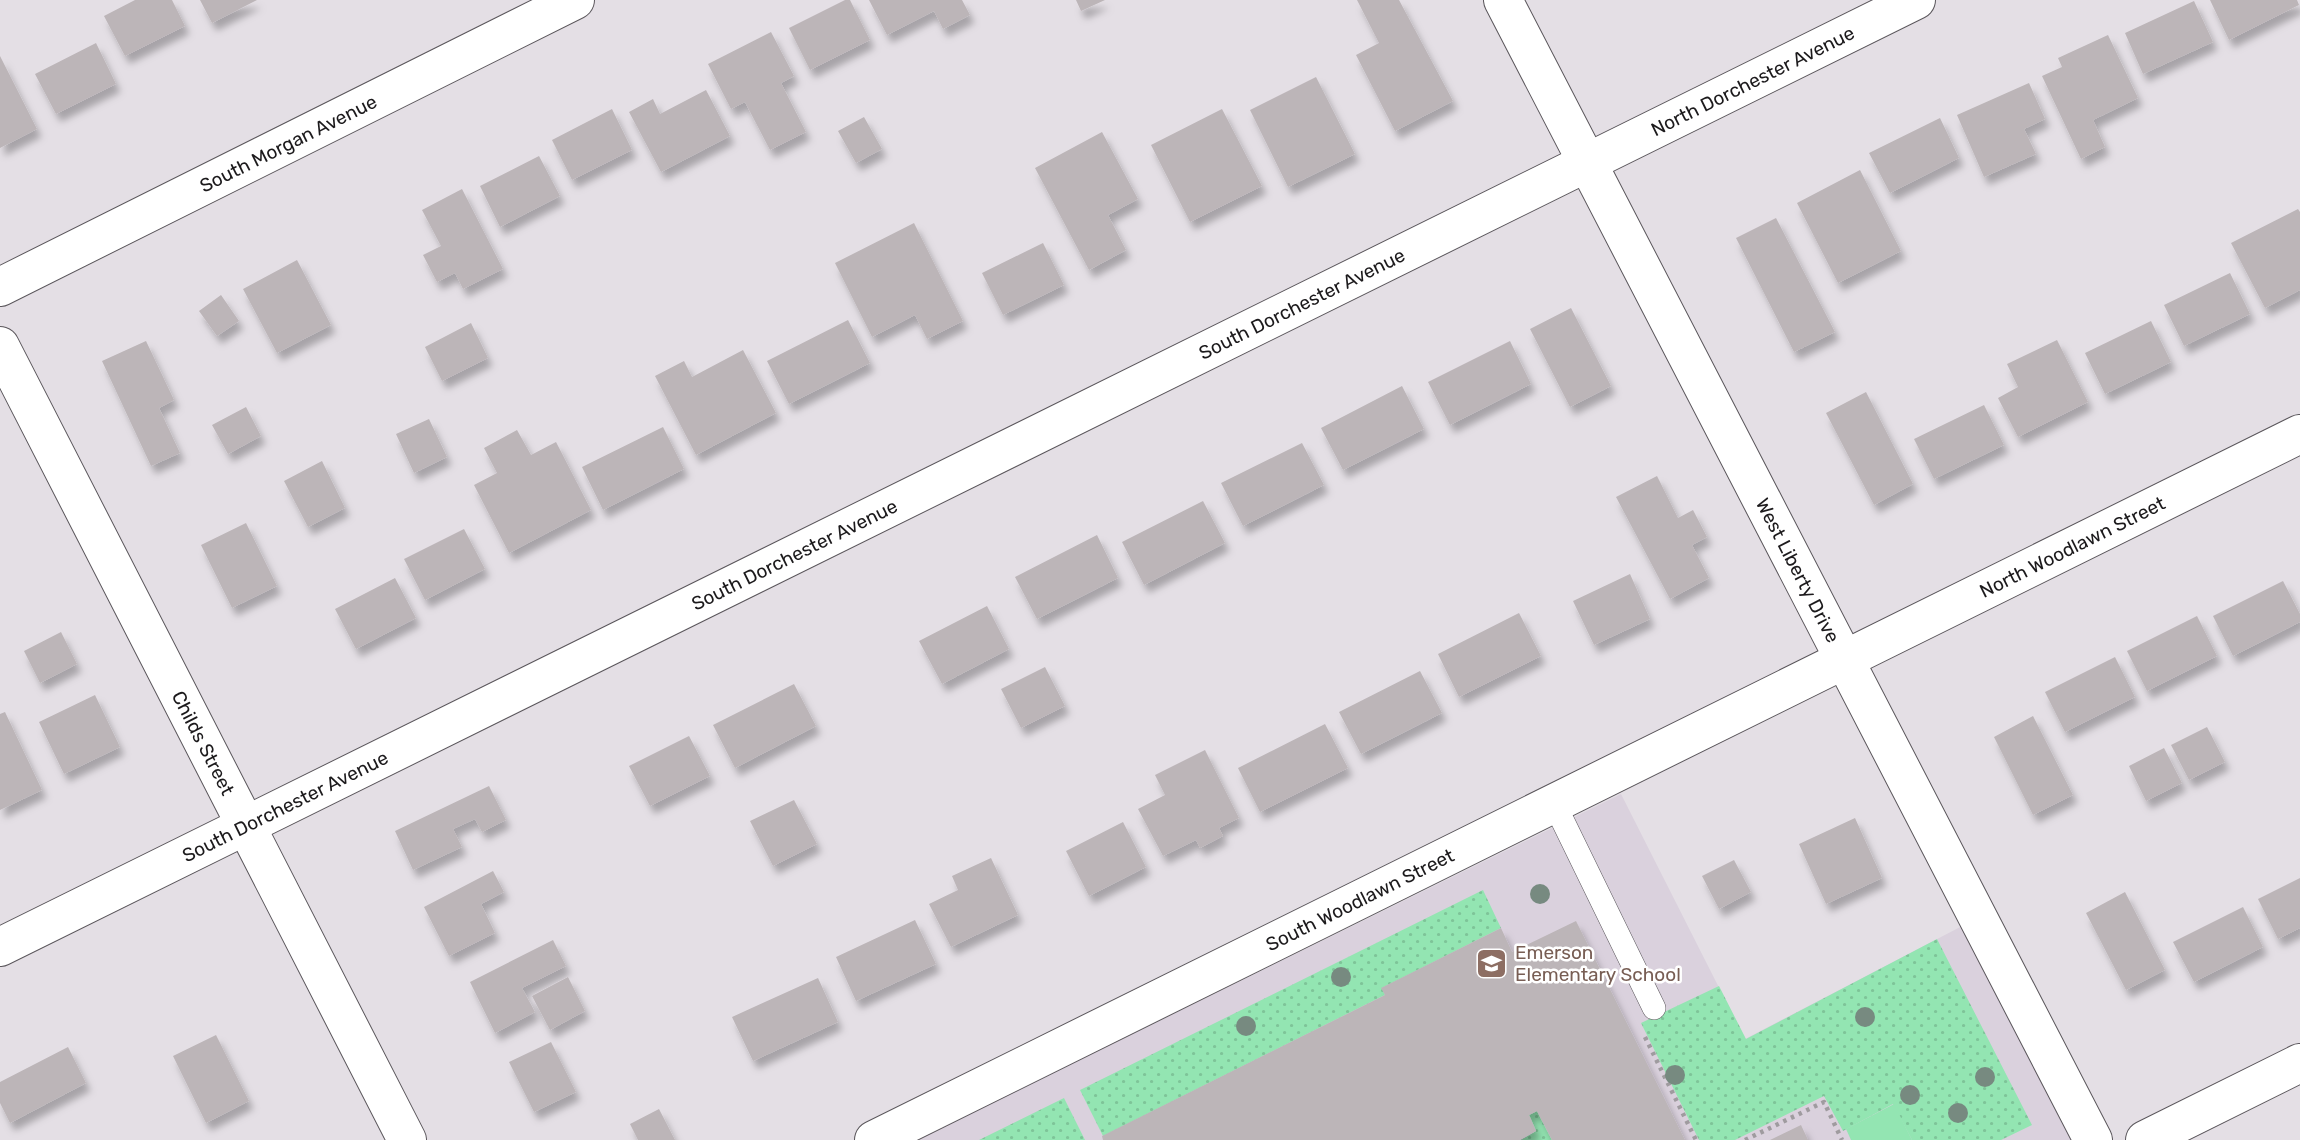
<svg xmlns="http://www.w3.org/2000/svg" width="2300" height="1140" viewBox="0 0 2300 1140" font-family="Rubik,sans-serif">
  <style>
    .built { fill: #dad1dd }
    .grass { fill: url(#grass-dots) }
    .park { fill: #93e5b2 }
    .building { fill: #bcb5b8; filter: url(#shadow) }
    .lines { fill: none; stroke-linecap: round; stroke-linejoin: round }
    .service-casing { stroke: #5b575c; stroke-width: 24 }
    .minor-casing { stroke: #5b575c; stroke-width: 40 }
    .path { stroke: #9f9b9f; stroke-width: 4.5; stroke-dasharray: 3.5 5; stroke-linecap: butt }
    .service { stroke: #fff; stroke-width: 23 }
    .minor { stroke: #fff; stroke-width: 38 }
    .tree { fill: #778a80 }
    .labels { text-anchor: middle; stroke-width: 5; stroke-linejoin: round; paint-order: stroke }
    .street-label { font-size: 19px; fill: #1c1a1c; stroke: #fff }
    .education-label { font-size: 19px; fill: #785e54; stroke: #fff; text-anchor: start }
  </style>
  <defs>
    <pattern id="grass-dots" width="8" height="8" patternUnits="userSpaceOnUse" patternTransform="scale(1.75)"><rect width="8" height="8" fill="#93e5b2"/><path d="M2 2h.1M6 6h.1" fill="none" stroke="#7ec498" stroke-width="1.8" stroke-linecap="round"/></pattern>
    <filter id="shadow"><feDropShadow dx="4.5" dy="8" stdDeviation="3.5" flood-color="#0004"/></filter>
  </defs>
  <rect width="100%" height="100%" fill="#e4dfe5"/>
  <path class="built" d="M1621 794 1745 1039 1966 924 2080 1140H917Z"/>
  <path class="grass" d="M1483 890 1501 928 1382 988 1385 995 1103 1136 1080 1090Z
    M1937 939 2032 1125 2001 1140H1912L1893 1104 1843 1131 1824 1096 1735 1140H1699L1641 1023 1719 986 1746 1039Z
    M1064 1098 1085 1140H979Z
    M1537 1111 1552 1140H1521L1536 1131 1529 1115Z"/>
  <path class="park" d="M1894 1104 1912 1140H1851L1846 1129Z"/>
  <path class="building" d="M135 0H172L185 26 125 56 104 16Z
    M200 0H257L212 23Z
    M845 0H850L870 40 810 70 789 28Z
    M869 0H962L970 15 943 29 934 11 887 35Z
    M1076 0H1105L1081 11Z
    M1357 0H1399L1453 101 1395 131 1356 55 1379 43Z
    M2210 0H2297L2299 5 2229 40Z
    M2194 1 2213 42 2143 74 2125 33Z
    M771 32 794 76 781 83 806 132 770 150 745 102 731 109 708 64Z
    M2108 35 2138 98 2093 120 2105 147 2081 159 2042 76 2062 67 2058 58Z
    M96 43 116 84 56 114 35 74Z
    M0 56 37 129 0 148Z
    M1316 77 1355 154 1288 187 1250 110Z
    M2029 83 2045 119 2024 129 2036 154 1984 177 1957 115Z
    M706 90 730 136 661 172 629 112 653 99 660 114Z
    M612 109 632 150 572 180 552 140Z
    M1222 109 1262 186 1190 222 1151 145Z
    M864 117 882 149 856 163 838 131Z
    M1940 118 1959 158 1890 193 1869 153Z
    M1102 132 1138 199 1108 215 1126 250 1089 270 1035 168Z
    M539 156 560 196 500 227 480 186Z
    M1860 170 1901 251 1838 283 1797 203Z
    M462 189 503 269 463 289 455 273 437 282 423 255 441 246 422 210Z
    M2298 209 2300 212V290L2265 308 2231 243Z
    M1776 218 1835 332 1794 352 1736 238Z
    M914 223 963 321 927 339 915 315 872 337 835 263Z
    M1043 243 1064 285 1003 315 982 273Z
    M297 260 331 325 277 353 243 289Z
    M2230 273 2250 314 2184 346 2164 305Z
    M221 295 239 321 217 336 199 311Z
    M1571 308 1611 386 1570 407 1530 329Z
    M848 320 870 363 789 404 767 361Z
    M2151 321 2171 362 2105 394 2085 353Z
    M471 323 488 358 442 381 425 347Z
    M2057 340 2088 402 2018 437 1998 398 2018 387 2007 364Z
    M146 341 174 400 159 408 180 453 151 466 102 361Z
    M1510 341 1531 384 1450 425 1428 382Z
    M743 350 776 413 696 455 655 376 684 361 692 377Z
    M1402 386 1424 429 1343 470 1321 428Z
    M1866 392 1913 484 1874 505 1826 413Z
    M1984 405 2004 445 1934 479 1914 439Z
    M246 407 261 436 228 454 212 425Z
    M429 419 447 457 414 473 396 434Z
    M663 427 684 469 603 510 582 467Z
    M517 430 531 455 556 442 591 510 509 553 474 485 497 473 484 448Z
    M1302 443 1324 485 1243 526 1221 483Z
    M322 461 345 508 308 527 284 481Z
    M1657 476 1678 518 1693 510 1707 537 1692 545 1709 578 1670 599 1616 497Z
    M1203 501 1225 543 1144 585 1122 542Z
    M246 523 277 586 232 608 201 545Z
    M464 529 485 569 425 600 404 559Z
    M1097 535 1118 578 1037 619 1015 577Z
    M1630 574 1650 619 1594 645 1573 601Z
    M395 578 416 618 356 649 335 609Z
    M2283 581 2300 614V622L2233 656 2213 616Z
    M987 606 1009 649 942 684 919 641Z
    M1519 613 1541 656 1459 697 1438 654Z
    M2197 616 2217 656 2147 691 2127 651Z
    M61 632 77 664 40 683 24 651Z
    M2115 657 2135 697 2065 732 2045 692Z
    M1045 667 1065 706 1021 728 1001 689Z
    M1420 671 1442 713 1361 754 1339 712Z
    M794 684 816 726 735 768 713 725Z
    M95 695 120 747 64 774 39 722Z
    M5 712 42 790 0 810V714Z
    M2033 716 2073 795 2033 815 1994 737Z
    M1325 724 1348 768 1260 812 1238 768Z
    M2207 727 2225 762 2189 780 2171 745Z
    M689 736 710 776 650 806 629 766Z
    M2164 748 2182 783 2146 801 2129 766Z
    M1205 750 1239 818 1219 828 1223 836 1200 848 1196 840 1163 856 1138 809 1165 795 1155 775Z
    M489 786 506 820 482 832 475 819 453 829 462 847 413 870 395 831Z
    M794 800 817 844 773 866 750 821Z
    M1855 818 1882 878 1826 904 1799 844Z
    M1123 822 1146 867 1089 896 1066 851Z
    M991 858 1018 915 951 947 929 904 958 890 952 876Z
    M1734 860 1751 892 1719 909 1702 876Z
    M493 871 504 892 481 904 495 933 449 956 424 907Z
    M2300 878V928L2278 939 2258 899Z
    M2125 892 2165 970 2126 990 2086 913Z
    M2243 907 2263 947 2194 982 2173 942Z
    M915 920 936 964 856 1001 836 957Z
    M1576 921 1685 1140H1552L1537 1111 1529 1115 1536 1131 1519 1140H1103L1102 1136 1385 995 1381 988 1501 928 1512 952Z
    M553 940 566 966 522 988 535 1012 495 1033 470 982Z
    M568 977 585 1011 550 1030 532 996Z
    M818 978 838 1022 753 1061 732 1017Z
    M216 1035 249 1101 206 1123 173 1056Z
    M551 1042 576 1092 534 1112 509 1062Z
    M68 1047 86 1083 10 1123 0 1103V1082Z
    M659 1109 675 1140H638L630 1124Z
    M1801 1125 1808 1140H1770Z"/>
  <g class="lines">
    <defs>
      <path id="service" d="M1554 803 1654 1008"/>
      <g id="minor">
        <path id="s1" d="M1503 0 2093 1140"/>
        <path id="s2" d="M0 287 575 0"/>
        <path id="s3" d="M0 346 407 1140"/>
        <path id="s4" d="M0 947 1916 0"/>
        <path id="s5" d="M874 1140 2300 434"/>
        <path d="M2145 1140 2300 1063"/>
      </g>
    </defs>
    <use href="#service" class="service-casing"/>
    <use href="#minor" class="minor-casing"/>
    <path class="path" d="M1645 1037 1696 1140
      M1745 1140 1824 1102 1842 1140"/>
    <use href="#service" class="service"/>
    <use href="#minor" class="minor"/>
  </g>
  <g class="tree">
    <circle cx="1540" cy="894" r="10"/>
    <circle cx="1341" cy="977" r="10"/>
    <circle cx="1865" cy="1017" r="10"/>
    <circle cx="1246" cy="1026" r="10"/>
    <circle cx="1675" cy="1075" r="10"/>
    <circle cx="1985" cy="1077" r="10"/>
    <circle cx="1910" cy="1095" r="10"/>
    <circle cx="1958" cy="1113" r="10"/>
  </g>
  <defs>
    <symbol id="school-square" viewBox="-11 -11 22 22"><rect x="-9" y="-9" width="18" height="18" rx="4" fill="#8d6e63" stroke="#fff"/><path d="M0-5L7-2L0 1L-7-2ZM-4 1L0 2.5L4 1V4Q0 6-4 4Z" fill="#fff"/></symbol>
  </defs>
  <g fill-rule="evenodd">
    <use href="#school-square" x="1474" y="946" width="35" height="35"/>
  </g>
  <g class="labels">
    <g class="street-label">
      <text dy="7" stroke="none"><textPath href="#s4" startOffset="1955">North Dorchester Avenue</textPath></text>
      <text dy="7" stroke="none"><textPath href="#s2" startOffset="322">South Morgan Avenue</textPath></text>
      <text dy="7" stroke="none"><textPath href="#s4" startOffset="1452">South Dorchester Avenue</textPath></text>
      <text dy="7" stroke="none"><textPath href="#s5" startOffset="1337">North Woodlawn Street</textPath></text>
      <text dy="7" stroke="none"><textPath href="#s4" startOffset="886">South Dorchester Avenue</textPath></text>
      <text dy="7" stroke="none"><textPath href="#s1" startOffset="642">West Liberty Drive</textPath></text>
      <text dy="7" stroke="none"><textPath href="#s3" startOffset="446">Childs Street</textPath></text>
      <text dy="7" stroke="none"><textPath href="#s4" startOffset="318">South Dorchester Avenue</textPath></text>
      <text dy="7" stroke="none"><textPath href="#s5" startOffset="542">South Woodlawn Street</textPath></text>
    </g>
    <g class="education-label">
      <text x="1515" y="959">Emerson<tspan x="1515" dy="22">Elementary School</tspan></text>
    </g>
  </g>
</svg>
